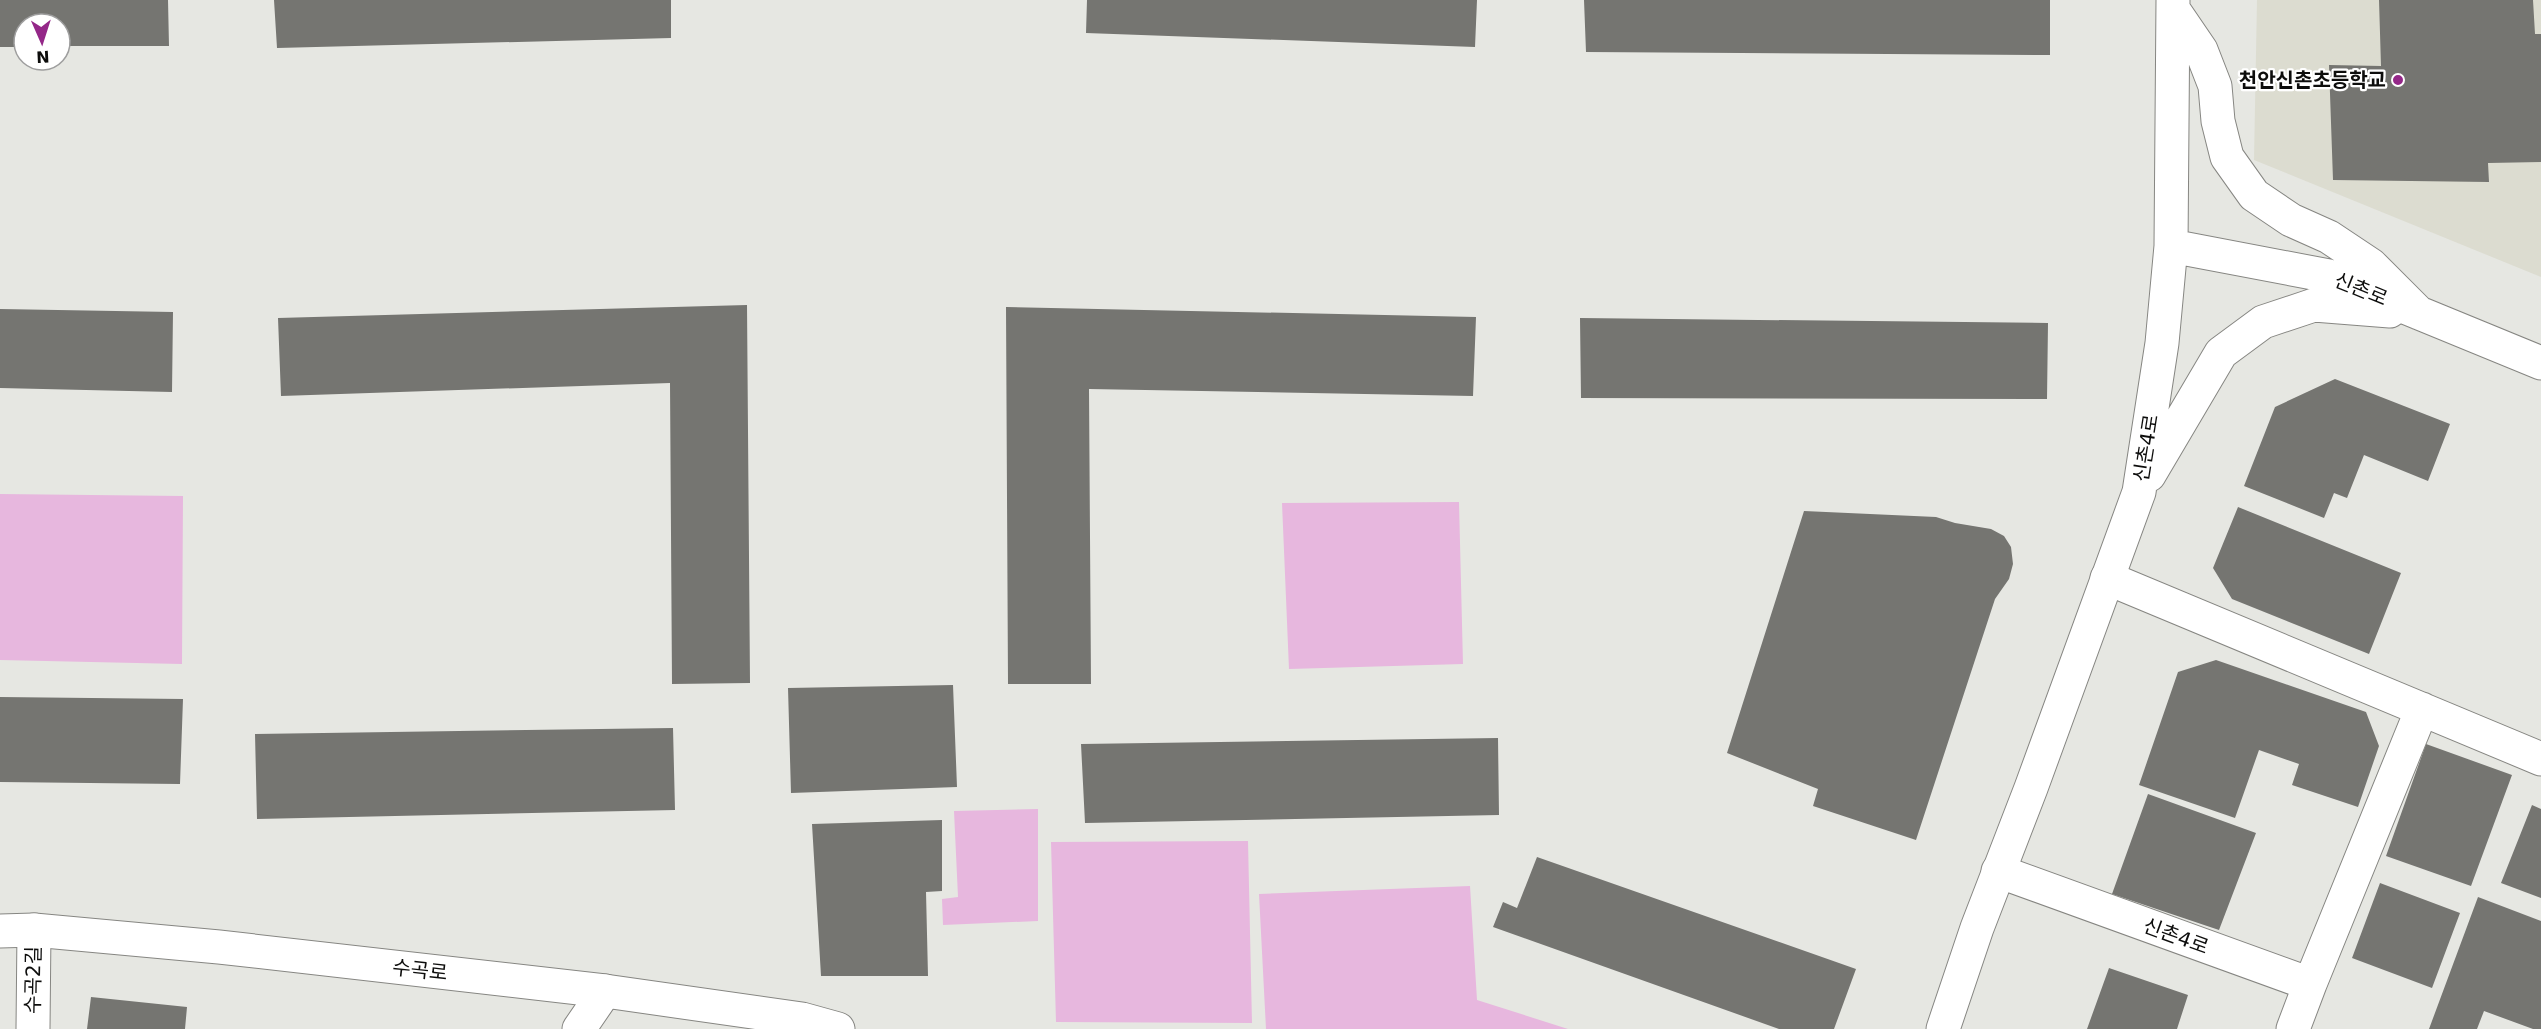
<svg xmlns="http://www.w3.org/2000/svg" width="2541" height="1029" viewBox="0 0 2541 1029" font-family="'DejaVu Sans','Noto Sans KR',sans-serif">
  <style>
    .built { fill: #dcdcd0 }
    .green { fill: #e7b7de }
    .building { fill: #757571 }
    .lines { fill: none; stroke-linecap: round; stroke-linejoin: round }
    .street-casing { stroke: #868682; stroke-width: 35 }
    .secondary-casing { stroke: #868682; stroke-width: 35 }
    .street { stroke: #fff; stroke-width: 33 }
    .secondary { stroke: #fff; stroke-width: 33 }
    .poi-dot { fill: #942788; stroke: #fff; stroke-width: 2 }
    .labels { text-anchor: middle; stroke-width: 4.5; stroke-linejoin: round; paint-order: stroke }
    .poi-label { font-size: 20px; font-weight: bold; fill: #0d0d0c; stroke: #fff; text-anchor: end }
    .street-label { font-size: 20px; fill: #0d0d0c; stroke: #fff }
  </style>
  <rect width="100%" height="100%" fill="#e6e7e2"/>
  <path class="built" d="M2257 0H2541V277L2254 160Z"/>
  <path class="green" d="M0 494 183 496 182 664 0 660Z
    M1459 502 1463 664 1289 669 1282 503Z
    M1038 809V921L943 925 942 899 958 897 954 811Z
    M1248 841 1252 1023 1056 1022 1051 842Z
    M1470 886 1477 1000 1568 1029H1266L1259 894Z"/>
  <path class="building" d="M0 0H168L169 46H60V24H24V47H0Z
    M274 0H671V38L277 48Z
    M1087 0H1477L1475 47 1086 33Z
    M1584 0H2050V55L1586 52Z
    M2379 0H2533L2535 34H2541V162L2488 163 2489 182 2333 180 2329 65 2381 66Z
    M747 305 750 683 672 684 670 383 281 396 278 318Z
    M1006 307 1476 317 1473 396 1089 389 1091 684H1008Z
    M0 309 173 312 172 392 0 388Z
    M1580 318 2048 323 2047 399 1581 398Z
    M2335 379 2450 424 2428 481 2364 455 2347 498 2334 493 2324 518 2244 486 2275 407Z
    M2238 507 2401 573 2369 654 2232 599 2213 568Z
    M1804 511 1936 517 1955 523 1991 529 2004 536 2011 547 2013 564 2009 579 1995 599 1916 840 1813 806 1818 789 1727 753Z
    M2216 660 2366 712 2379 746 2358 807 2292 785 2299 764 2259 750 2235 818 2139 785 2178 672Z
    M953 685 957 787 791 793 788 688Z
    M0 697 183 699 180 784 0 782Z
    M673 728 675 810 257 819 255 734Z
    M1498 738 1499 815 1085 823 1081 744Z
    M2426 744 2512 775 2471 886 2386 856Z
    M2148 794 2256 833 2219 930 2112 894Z
    M2532 805 2541 809V898L2501 883Z
    M942 820V891L926 892 928 976H821L812 824Z
    M1537 857 1856 969 1834 1029H1779L1493 927 1503 902 1517 908Z
    M2380 883 2460 913 2432 988 2352 958Z
    M2478 897 2541 921V1029H2533L2484 1011 2477 1029H2429Z
    M2109 968 2188 995 2177 1029H2087Z
    M91 997 187 1007 185 1029H87Z"/>
  <g class="lines">
    <defs>
      <path id="street" d="M2107 578 2541 759
        M1998 871 2310 984 2293 1029
        M2310 984 2422 709
        M33 1029 34 930
        M579 1029 605 991"/>
      <path id="secondary" d="M2173 9 2201 50 2215 86 2218 121 2227 157 2254 195 2291 220 2329 237 2371 265 2419 313
        M2171 246 2329 276 2541 363
        M2149 475 2221 353 2263 322 2314 305 2390 311
        M0 931 34 930 219 947 605 991 802 1019 838 1029
        M1943 1029 1977 928 2031 788 2139 492 2162 343 2171 246 2173 0"/>
    </defs>
    <use href="#street" class="street-casing"/>
    <use href="#secondary" class="secondary-casing"/>
    <use href="#street" class="street"/>
    <use href="#secondary" class="secondary"/>
  </g>
  <circle class="poi-dot" cx="2398" cy="80" r="6"/>
  <g class="labels">
    <g class="poi-label">
      <text x="2386" y="87">천안신촌초등학교</text>
    </g>
    <g class="street-label">
      <text transform="translate(2361 289) rotate(22)" y="7">신촌로</text>
      <text transform="translate(2146 448) rotate(-81)" y="7">신촌4로</text>
      <text transform="translate(2176 936) rotate(20)" y="7">신촌4로</text>
      <text transform="translate(420 970) rotate(6)" y="7">수곡로</text>
      <text transform="translate(33 980) rotate(-89)" y="7">수곡2길</text>
    </g>
  </g>
  <g transform="translate(42 42) rotate(177)"><circle r="28" fill="#ffffff" stroke="#9e9e9e" stroke-width="1.5"/>
  <path d="M0-4.5L10 22L0 15L-10 22Z" fill="#942788"/>
  <text y="-9" font-size="16" font-weight="bold" text-anchor="middle" fill="#0d0d0c">N</text>
  </g>
</svg>
